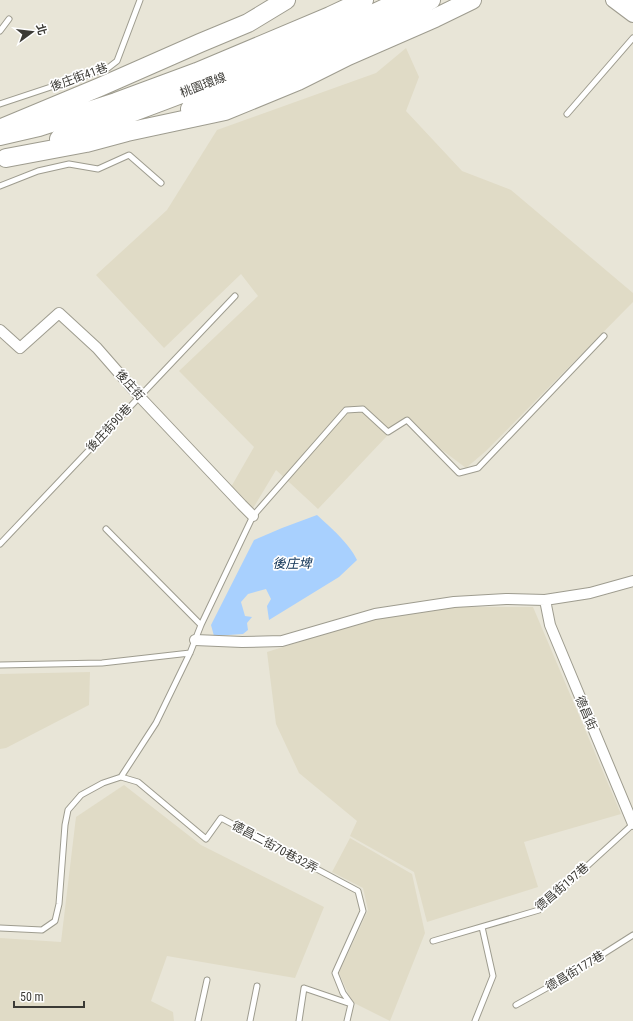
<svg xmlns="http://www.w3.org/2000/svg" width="633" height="1021" viewBox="0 0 633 1021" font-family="'Roboto Condensed','Noto Sans TC',sans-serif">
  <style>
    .built { fill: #e0dbc6 }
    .water { fill: #a8d0fe }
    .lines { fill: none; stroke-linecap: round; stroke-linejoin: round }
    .service-casing { stroke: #9e9c8f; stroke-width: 7 }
    .minor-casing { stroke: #9e9c8f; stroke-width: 12 }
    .secondary-casing { stroke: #9e9c8f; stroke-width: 16 }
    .motorway-casing { stroke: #9e9c8f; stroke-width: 20 }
    .service { stroke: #fff; stroke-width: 5 }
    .minor { stroke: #fff; stroke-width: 10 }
    .secondary { stroke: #fff; stroke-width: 14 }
    .motorway { stroke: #fff; stroke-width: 18 }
    .labels { text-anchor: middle; stroke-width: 3.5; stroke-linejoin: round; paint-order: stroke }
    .street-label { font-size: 12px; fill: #3b3a35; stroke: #fff }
    .water-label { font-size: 13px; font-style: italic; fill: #0a2e52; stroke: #fff }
  </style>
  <rect width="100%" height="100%" fill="#e8e5d7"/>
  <path class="built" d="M406 48 419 77 406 111 462 171 511 190 633 293V302L486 451 466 468 402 420 318 509 276 470 252 510 231 487 254 447 179 371 258 296 241 274 164 348 96 275 167 210 217 130 376 73Z
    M456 607H533L621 814 524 842 538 887 427 922 414 872 350 836 357 821 299 773 276 724 267 652 378 617Z
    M90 672 89 705 6 748 0 749V674Z
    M124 785 201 845 324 907 295 978 167 956 151 1001 173 1012 174 1021H0V938L61 942 76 817Z
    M350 838 412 874 425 933 390 1021 352 1002 339 973 368 910 363 888 332 872Z"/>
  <path class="water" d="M317 515C330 527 350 544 357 560L339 577 269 620 267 606 271 599 266 589 248 594 241 602 245 616 252 617 247 623 248 630 243 634 214 636 211 625 254 540 282 528Z"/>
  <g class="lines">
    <defs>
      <path id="service" d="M0 31 9 19
        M0 104 108 68 117 61 140 0
        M567 114 633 38
        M0 186 38 171 69 164 98 169 129 155 161 183
        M106 529 201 625
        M0 544 235 296
        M0 665 102 663 190 653
        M121 777 156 723 190 653 201 625 253 516 346 410 363 409 388 432 407 420 459 473 478 468 604 336
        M0 928 42 930 55 921 59 904 65 825 68 810 81 795 103 783 121 777 138 782 206 839 221 818 358 891 363 911 335 973 343 993 351 1004 347 1021
        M433 941 539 910 633 824
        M516 1005 570 975 633 935
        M198 1021 207 980
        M250 1021 257 986
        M299 1021 304 988 351 1004
        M475 1021 493 976 482 927"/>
      <path id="minor" d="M0 330 20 348 59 313 97 348 139 396 242 505 253 516
        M545 600 550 625 633 824
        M195 640 242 642 282 641 375 614 454 602 506 599 545 600 590 593 633 581"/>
      <path id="secondary" d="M613 0 633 15"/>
      <path id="motorway" d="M623 0 633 6
        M190 109 258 83 302 63 431 0
        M4 127 100 87 200 43 248 23 286 0
        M0 136 39 127 116 102 197 72 330 16 364 0
        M59 139C132 113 204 86 275 57 318 40 360 20 402 0
        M6 158 86 143 127 132 225 111 298 81 348 56 435 18 472 0"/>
    </defs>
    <use href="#service" class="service-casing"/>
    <use href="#minor" class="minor-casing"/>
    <use href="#secondary" class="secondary-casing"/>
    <use href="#motorway" class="motorway-casing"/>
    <use href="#service" class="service"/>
    <use href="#minor" class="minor"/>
    <use href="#secondary" class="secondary"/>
    <use href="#motorway" class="motorway"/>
  </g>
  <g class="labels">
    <g class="street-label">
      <text transform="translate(79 77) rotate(-20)" y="4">後庄街41巷</text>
      <text transform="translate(203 85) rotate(-21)" y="4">桃園環線</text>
      <text transform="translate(130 385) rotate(48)" y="4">後庄街</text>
      <text transform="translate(109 428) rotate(-47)" y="4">後庄街90巷</text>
      <text transform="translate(586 713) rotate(67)" y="4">德昌街</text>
      <text transform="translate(275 847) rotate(28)" y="4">德昌二街70巷32弄</text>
      <text transform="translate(562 887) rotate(-41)" y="4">德昌街197巷</text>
      <text transform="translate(575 971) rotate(-31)" y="4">德昌街177巷</text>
    </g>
    <g class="water-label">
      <text x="292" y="568">後庄埤</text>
    </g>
  </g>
  <g transform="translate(32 32) rotate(75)" stroke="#ffffff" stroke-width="3" paint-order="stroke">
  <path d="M0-3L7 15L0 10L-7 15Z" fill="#3b3a35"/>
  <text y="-6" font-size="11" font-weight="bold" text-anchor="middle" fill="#3b3a35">北</text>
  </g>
  <path d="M14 1001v6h70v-6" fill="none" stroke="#3b3a35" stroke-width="2"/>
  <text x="20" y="1001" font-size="12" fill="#3b3a35" stroke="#ffffff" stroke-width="3" paint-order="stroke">50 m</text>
</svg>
